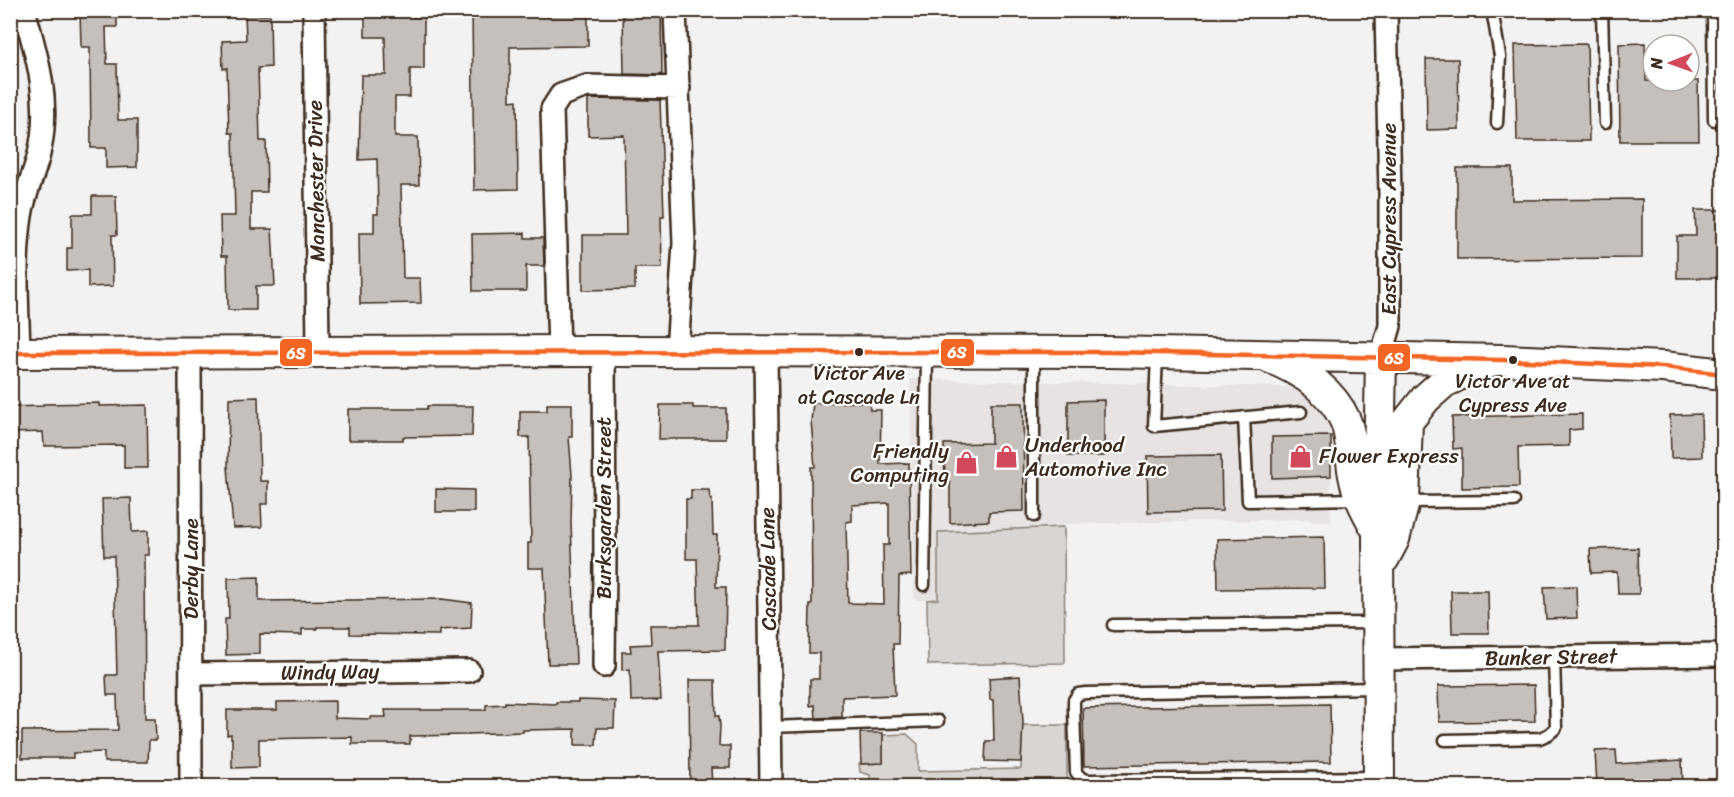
<svg xmlns="http://www.w3.org/2000/svg" width="1734" height="797" viewBox="0 0 1734 797" font-family="Sriracha,sans-serif">
  <style>
    .built { fill: #e6e3e2 }
    .green { fill: #d8d5d2; stroke: #8a8078; stroke-width: 1.5 }
    .building { fill: #c6c0bd; stroke: #3b2a1e; stroke-width: 1.5; fill-rule: evenodd }
    .lines { fill: none; stroke-linecap: round; stroke-linejoin: round }
    .lane-casing { stroke: #3b2a1e; stroke-width: 15 }
    .street-casing { stroke: #3b2a1e; stroke-width: 26 }
    .secondary-casing { stroke: #3b2a1e; stroke-width: 34 }
    .lane { stroke: #fff; stroke-width: 10 }
    .street { stroke: #fff; stroke-width: 21 }
    .secondary { stroke: #fff; stroke-width: 30 }
    .bus-1-casing { stroke: #fff; stroke-width: 9 }
    .bus-1 { stroke: #f26522; stroke-width: 4.5 }
    .bus-dot { fill: #3b2a1e; stroke: #fff; stroke-width: 2 }
    .labels { text-anchor: middle; stroke-width: 4.5; stroke-linejoin: round; paint-order: stroke }
    .bus-label { font-size: 20px; fill: #3b2a1e; stroke: #fff }
    .street-label { font-size: 21px; fill: #3b2a1e; stroke: #fff }
    .poi-label { font-size: 21px; fill: #3b2a1e; stroke: #fff; text-anchor: start }
    .line-badge { stroke: #fff; stroke-width: 2 }
    .badge-label { font-size: 16px; text-anchor: middle; font-weight: bold; fill: #fff }
  </style>
  <rect width="100%" height="100%" fill="#f3f2f2"/>
  <filter id="ink" filterUnits="userSpaceOnUse"><feTurbulence type="fractalNoise" baseFrequency=".0167" numOctaves="2"/><feDisplacementMap in="SourceGraphic" scale="12" xChannelSelector="R" yChannelSelector="G"/><feConvolveMatrix kernelMatrix="1 2 1 2 8 2 1 2 1" color-interpolation-filters="sRGB"/></filter>
  <g filter="url(#ink)">
    <path class="built" d="M910 379 1288 387 1302 394 1321 410 1330 431 1331 521H1312V519L1065 524 1064 527 938 532V600H914Z"/>
    <path class="green" d="M1064 527 1065 663 928 665 927 600 938 599V532Z
      M1015 725H1067V786H870V775L860 772 859 764 883 763V735L907 734 918 744V771L1021 769 1022 740Z"/>
    <path class="building" d="M80 10H117V27H106L107 64H117L118 120H137V167L106 168V148H91L90 47H81Z
      M472 10H588V46L510 47V101L517 100 518 189 474 190Z
      M623 10H661L662 75 624 74Z
      M245 15H270L271 67 258 68 260 141H266L267 192H251V229H272L275 286H256V310H228L227 256H221L220 216H235L233 133H229L227 68 223 69 222 41 246 40Z
      M365 17H424V69H410V97H395V137H418L419 185H401L403 278H420L421 303 360 304 359 233H374V214H378L377 159 359 160 361 75H386L385 37H365Z
      M1645 43 1646 81H1698L1699 141H1620L1619 44Z
      M1587 44 1589 141H1517L1515 45Z
      M1426 59H1458L1459 129 1427 130Z
      M588 99 660 100 664 216H661L662 268H635V289L583 290V235H626L624 135 588 136Z
      M1457 168H1512V200L1642 199V258L1457 259Z
      M92 196H116L117 235H112L113 286 88 287V270L67 271V248H72V214H92Z
      M1695 210H1724V278H1677V236H1696Z
      M525 233V238H543L544 266H526V291H473L472 234Z
      M258 397 260 481H268V504H261L262 527 233 528 228 467 229 398Z
      M1104 400V456H1068V401Z
      M869 402 870 410H881L880 464 909 463 911 575 899 576 898 644H893L895 695 842 697V717L816 718 815 705 810 706V679H819V653H809L810 605H812L811 467H815L811 421 813 403ZM889 503V545H883L884 604 848 603 846 522 852 521V505Z
      M99 403V406L147 405 148 468H124V445L44 446 43 432 10 433V407L43 406V404Z
      M991 403H1023L1024 511 989 512V521L950 523V483L945 484 944 444 991 443Z
      M547 404H572V437H569L572 475 571 522 576 664H548L544 568H528V543H531L529 437H520V411H547Z
      M660 405H693V408H726V439H659Z
      M427 406H473L472 436 403 437V440H348V409H427Z
      M1582 414V429L1569 430V446L1518 447 1519 487 1462 488V448L1453 449 1452 417Z
      M1701 414 1702 457 1671 458 1670 415Z
      M1331 436V476L1272 478V437Z
      M1221 455 1222 511 1148 512 1147 456Z
      M436 489 474 490V512H436Z
      M691 490H709L710 499H712L713 535H717L716 587H726L725 650 658 651 661 700 631 701 630 669 622 670V652H631L630 645 651 644 650 625H699L697 559H686V499H691Z
      M131 498 132 532 148 531V555H144L145 718H155L156 740H149L148 762H104V752L73 753V758H22V731L118 730 117 695H107L106 675H117L116 637 114 556H104L102 499Z
      M1324 537 1325 588 1218 589 1217 539Z
      M1638 548 1639 594H1618L1617 572 1591 573 1590 549Z
      M259 577V601L442 599 472 603 471 628 439 630V635L350 634V627H317V629H302V635L260 634V654L226 655 225 619H229L228 578Z
      M1576 586 1577 618 1546 619 1544 587Z
      M1451 591H1488L1489 633H1452Z
      M1020 676 1023 722 1021 762 985 761 986 741H994L993 700H990L989 678Z
      M689 680H715L716 716H719L720 726 719 746H730V768H711L712 786H690Z
      M1534 685 1535 721 1439 722 1438 686Z
      M578 700 615 701 614 728H597L596 745H575V729L523 730V732L468 734V735L410 736V744H352V737L259 739V767L232 768V738H231V734L227 735V710H277V702L335 701V718L371 719V717H386L385 710H486V705L505 704V702L556 704V702H578Z
      M1330 704 1331 762 1084 766 1083 708Z
      M860 733H883V763L861 764Z
      M1616 750 1617 764 1682 760 1683 786H1597L1595 751Z"/>
    <g class="lines">
      <defs>
        <path id="lane" d="M1492 10 1500 56 1497 123
          M1602 10 1605 123
          M1713 10 1714 120
          M1157 356 1154 426 1301 412
          M1244 417 1248 501 1359 499
          M1407 502 1514 501
          M1034 516V355
          M924 585 927 353
          M1113 625 1378 623
          M1376 688 1086 693 1078 694 1074 700V710L1076 772 1081 778 1088 780 1377 777
          M770 727 938 721
          M1445 740 1540 738 1549 734 1556 728 1554 657"/>
        <path id="street" d="M314 10 318 351
          M675 10 684 243 677 352
          M559 351 552 109 561 95 587 86 679 88
          M190 352 191 786
          M766 352 771 786
          M19 353C18 308 14 261 21 216 24 194 34 175 39 154 51 104 38 58 24 10
          M1381 357 1390 326V194L1386 10
          M1379 659 1724 655
          M604 666 605 558 604 351
          M191 674 469 671"/>
        <path id="secondary" d="M10 353 604 351 1109 352 1503 360 1663 367 1724 374
          M1268 357C1299 369 1331 389 1345 420 1353 438 1350 457 1354 475 1357 493 1366 510 1375 526
          M1384 558 1394 539 1404 502 1407 422 1426 398 1443 383 1476 366 1486 364
          M1379 786 1378 531 1381 357"/>
      </defs>
      <use href="#lane" class="lane-casing"/>
      <use href="#street" class="street-casing"/>
      <use href="#secondary" class="secondary-casing"/>
      <use href="#lane" class="lane"/>
      <use href="#street" class="street"/>
      <use href="#secondary" class="secondary"/>
      <defs>
        <path id="bus-1" d="M10 353 1109 352 1503 360 1663 367 1724 374"/>
      </defs>
      <use href="#bus-1" class="bus-1-casing"/>
      <use href="#bus-1" class="bus-1"/>
    </g>
  </g>
  <defs>
    <symbol id="shop-bare" viewBox="-9 -9 18 18"><path d="M-5-2.5h2.3a2.7 3.5 0 0 1 5.4 0H5L5.5 6h-11ZM-1.5-2.5h3a1.5 2.3 0 0 0-3 0Z" fill="#d1495b" stroke="#fff" stroke-width="2.5" paint-order="stroke"/></symbol>
  </defs>
  <g fill-rule="evenodd">
    <use href="#shop-bare" x="1284" y="440" width="33" height="33"/>
    <use href="#shop-bare" x="990" y="440" width="33" height="33"/>
    <use href="#shop-bare" x="950" y="446" width="33" height="33"/>
  </g>
  <g class="bus-dot">
    <circle cx="859" cy="352" r="5"/>
    <circle cx="1513" cy="360" r="5"/>
  </g>
  <g class="labels">
    <g class="bus-label">
      <text x="859" y="380">Victor Ave<tspan x="859" dy="24">at Cascade Ln</tspan></text>
      <text x="1513" y="388">Victor Ave at<tspan x="1513" dy="24">Cypress Ave</tspan></text>
    </g>
    <g class="street-label">
      <text transform="translate(316 181) rotate(-91)" y="7">Manchester Drive</text>
      <text transform="translate(1389 219) rotate(-90)" y="7">East Cypress Avenue</text>
      <text transform="translate(604 508) rotate(-90)" y="7">Burksgarden Street</text>
      <text transform="translate(191 569) rotate(-90)" y="7">Derby Lane</text>
      <text transform="translate(768 569) rotate(-91)" y="7">Cascade Lane</text>
      <text transform="translate(1551 657) rotate(-1)" y="7">Bunker Street</text>
      <text transform="translate(330 672) rotate(-1)" y="7">Windy Way</text>
    </g>
    <g class="poi-label">
      <text x="1025" y="452">Underhood<tspan x="1025" dy="24">Automotive Inc</tspan></text>
      <text x="949" y="458" text-anchor="end">Friendly<tspan x="949" dy="24">Computing</tspan></text>
      <text x="1319" y="463">Flower Express</text>
    </g>
  </g>
  <g class="line-badge">
    <rect x="940" y="338" width="35" height="29" rx="6" fill="#f26522"/>
    <rect x="279" y="338" width="34" height="29" rx="6" fill="#f26522"/>
    <rect x="1377" y="343" width="34" height="29" rx="6" fill="#f26522"/>
  </g>
  <g class="badge-label">
    <text x="957" y="358">6S</text>
    <text x="296" y="359">6S</text>
    <text x="1394" y="364">6S</text>
  </g>
  <rect width="1734" height="797" fill="none" stroke="#fff" stroke-width="36"/>
  <rect x="18" y="18" width="1698" height="761" fill="none" stroke="#3b2a1e" stroke-width="2" filter="url(#ink)"/>
  <g transform="translate(1671 63) rotate(269)"><circle r="28" fill="#ffffff" stroke="#b1aaa5" stroke-width="1.5"/>
  <path d="M0-4.5L10 22L0 15L-10 22Z" fill="#d1495b"/>
  <text y="-9" font-size="16" font-weight="bold" text-anchor="middle" fill="#3b2a1e">N</text>
  </g>
</svg>
